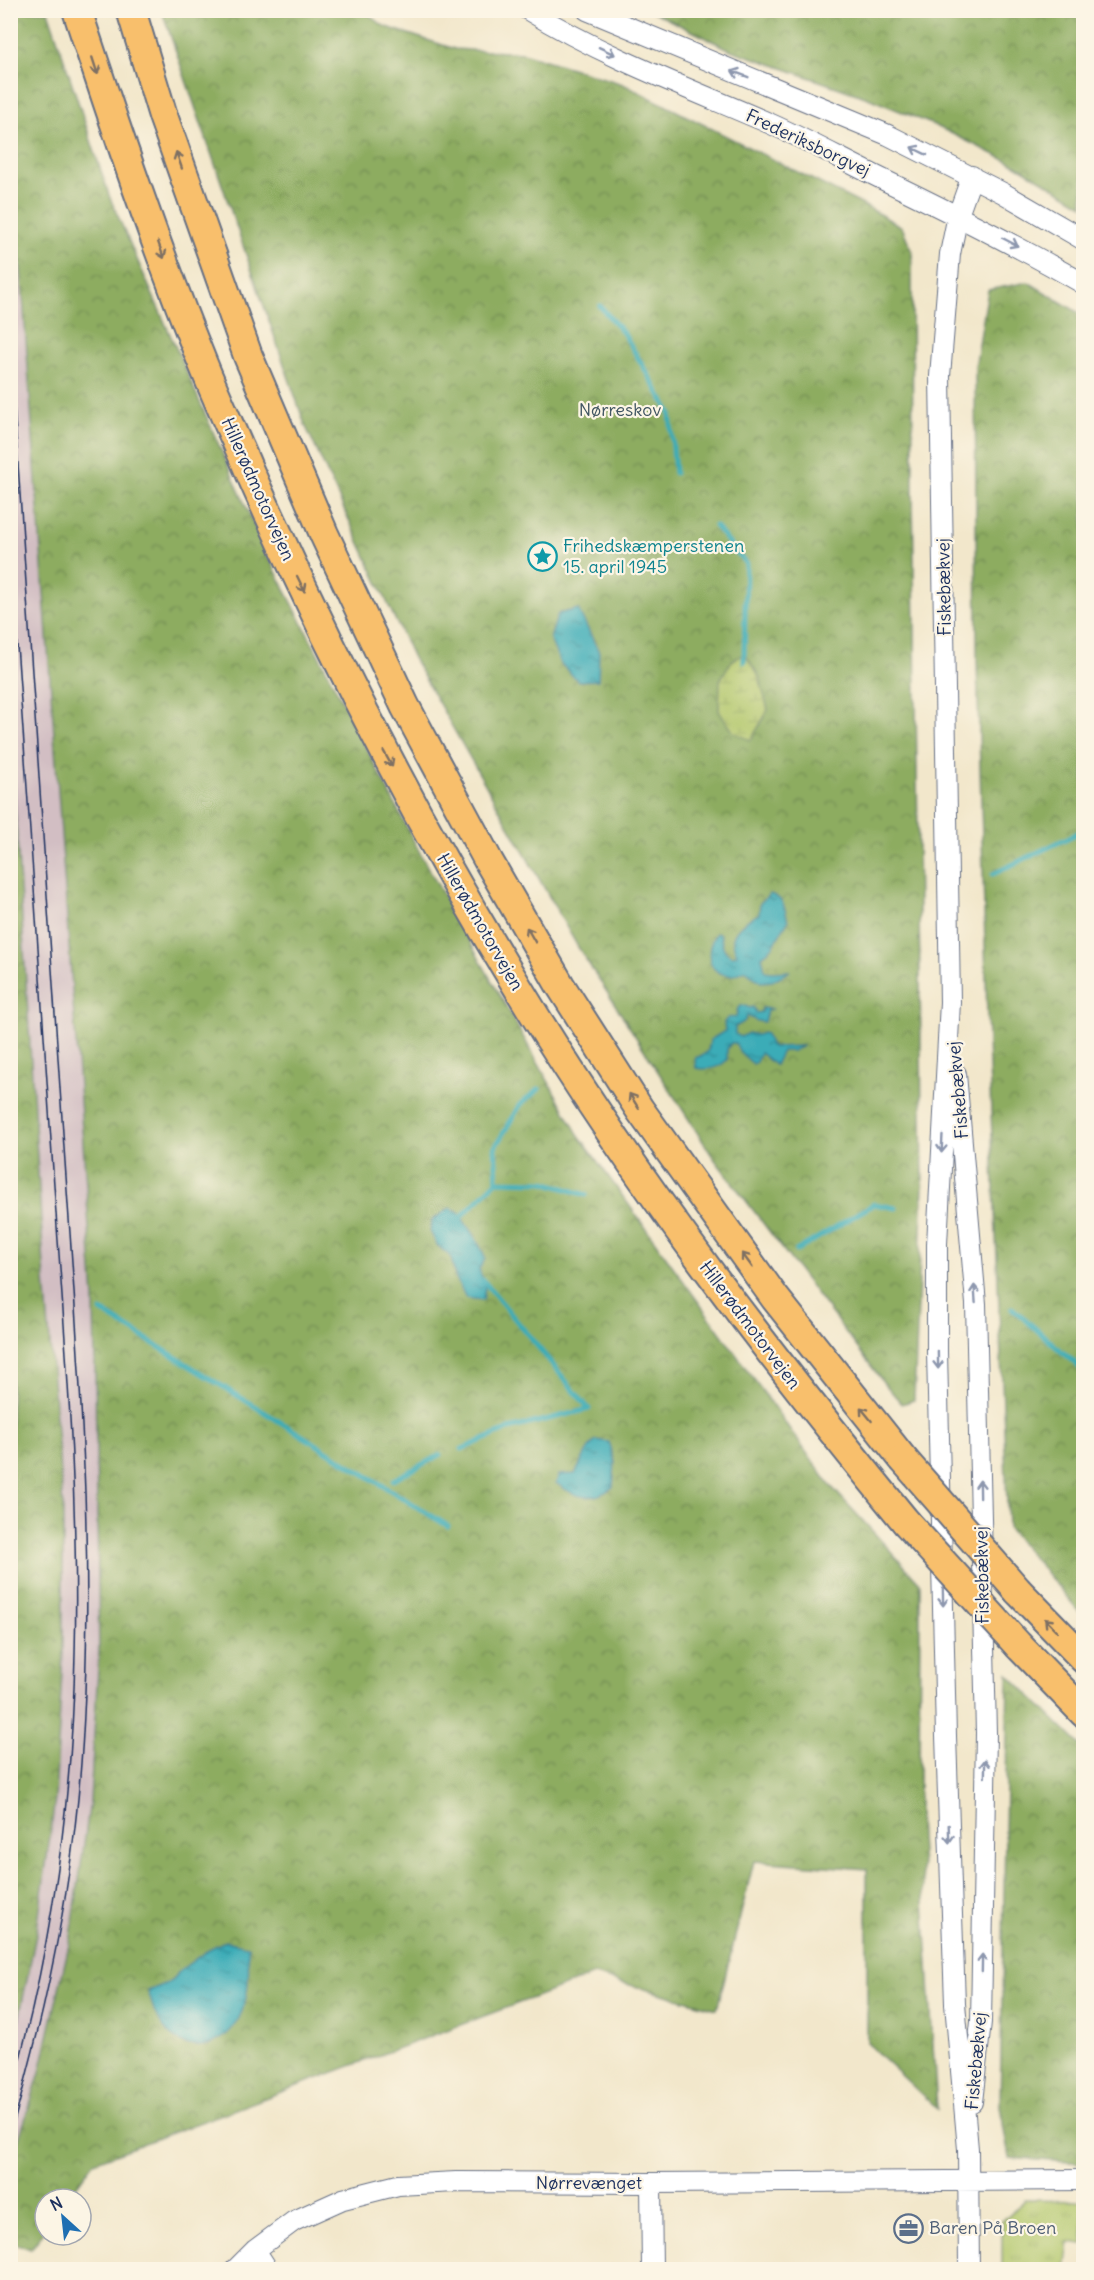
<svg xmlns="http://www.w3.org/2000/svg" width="1094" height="2280" viewBox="0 0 1094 2280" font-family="Delius,sans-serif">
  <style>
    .railway { fill: #d2bec3 }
    .grass { fill: url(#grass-tufts); stroke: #667b65; stroke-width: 1.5 }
    .forest { fill: url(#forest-crowns); stroke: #546e5f; stroke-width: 1.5 }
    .wetland { fill: url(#wetland-marsh); stroke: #667b65; stroke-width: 1.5 }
    .water { fill: url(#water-ripples); stroke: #2b6e8a; stroke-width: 1.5 }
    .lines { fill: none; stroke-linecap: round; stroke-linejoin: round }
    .stream { stroke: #3bacb7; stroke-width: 5 }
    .minor-casing { stroke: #666f84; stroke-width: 22 }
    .highway-casing { stroke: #666f84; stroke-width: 32 }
    .minor { stroke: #fff; stroke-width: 20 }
    .highway { stroke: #f8bf6c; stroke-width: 28 }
    .tram { stroke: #1b2f5e; stroke-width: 1.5 }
    .highway-bridge-casing { stroke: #666f84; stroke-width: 32; stroke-linecap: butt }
    .highway-bridge { stroke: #f8bf6c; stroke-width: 28 }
    .oneway { stroke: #8d97ae }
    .oneway2 { stroke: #7e7064 }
    .labels { text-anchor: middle; stroke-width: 4.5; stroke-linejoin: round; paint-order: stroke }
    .street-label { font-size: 18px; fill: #1b2f5e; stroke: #fcf5e5 }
    .park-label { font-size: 18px; fill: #415562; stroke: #fcf5e5 }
    .culture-label { font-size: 18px; fill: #0d838f; stroke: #fcf5e5; text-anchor: start }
    .service-label { font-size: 18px; fill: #4e5e75; stroke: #fcf5e5; text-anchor: start }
  </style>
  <defs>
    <pattern id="grass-tufts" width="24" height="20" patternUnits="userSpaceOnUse" patternTransform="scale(1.5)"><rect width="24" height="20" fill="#b2c76c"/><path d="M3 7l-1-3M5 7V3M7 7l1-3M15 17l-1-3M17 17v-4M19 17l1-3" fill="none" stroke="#98ab60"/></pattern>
    <pattern id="forest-crowns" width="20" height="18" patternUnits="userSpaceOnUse" patternTransform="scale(1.5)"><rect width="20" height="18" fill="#8dac60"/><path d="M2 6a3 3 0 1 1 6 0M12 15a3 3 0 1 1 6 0" fill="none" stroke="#728c52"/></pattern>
    <pattern id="wetland-marsh" width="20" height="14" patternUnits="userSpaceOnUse" patternTransform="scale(1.5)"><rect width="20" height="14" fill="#b2c76c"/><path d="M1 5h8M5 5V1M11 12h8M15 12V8" fill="none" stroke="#98ab60"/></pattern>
    <pattern id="water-ripples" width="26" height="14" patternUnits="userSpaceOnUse" patternTransform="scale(1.5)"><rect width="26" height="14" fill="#3bacb7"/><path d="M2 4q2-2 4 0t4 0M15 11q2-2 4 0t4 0" fill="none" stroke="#318c98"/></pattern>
  </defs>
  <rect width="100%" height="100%" fill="#fcf5e5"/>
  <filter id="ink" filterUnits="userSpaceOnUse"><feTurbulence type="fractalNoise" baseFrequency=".0167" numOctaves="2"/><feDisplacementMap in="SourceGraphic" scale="12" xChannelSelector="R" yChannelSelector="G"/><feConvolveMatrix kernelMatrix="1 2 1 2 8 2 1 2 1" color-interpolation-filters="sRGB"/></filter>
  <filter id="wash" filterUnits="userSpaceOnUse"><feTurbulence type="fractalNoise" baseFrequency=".008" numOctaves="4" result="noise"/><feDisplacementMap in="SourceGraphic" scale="24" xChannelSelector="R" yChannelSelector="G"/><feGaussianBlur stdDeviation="1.35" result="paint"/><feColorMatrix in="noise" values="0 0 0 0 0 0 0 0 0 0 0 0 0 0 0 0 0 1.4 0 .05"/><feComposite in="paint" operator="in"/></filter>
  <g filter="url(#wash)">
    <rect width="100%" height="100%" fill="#f2e7cb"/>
    <path class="railway" d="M10 128 94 1298 99 1652 90 1801 71 1936 40 2072 11 2164V2057L37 1930 55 1799 63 1653V1507L44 1267 11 744Z"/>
    <path class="grass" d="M1025 2200 1083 2201V2244L1069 2242 1065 2269H1002V2221Z"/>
    <path class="forest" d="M10 11H48L110 198 266 552 422 857 578 1134 829 1484 920 1583 919 1820 937 2109 867 2043V1869L754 1861 717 2009 594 1975 94 2162 67 2199H45V2230L31 2249 11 2242V2164L40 2072 71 1936 90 1801 99 1652 94 1298 11 128Z
      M162 11H364L384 26 455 49 523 53 623 84 869 208 902 227 912 251 913 494 923 1185 914 1400 902 1404 884 1383 713 1157 578 947 413 658 305 425Z
      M651 11H1083V205L1016 165 934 125 868 98 731 50Z
      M1028 282 1084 316 1083 1616 1008 1528 987 1015 977 662 975 368 988 290Z
      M11 744 44 1267 63 1507V1653L55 1799 37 1930 11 2057Z
      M1008 1674 1083 1748V2163L1009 2158 1000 2106Z"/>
    <path class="wetland" d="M745 654 759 676 768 710 751 740 734 733 719 711 720 680 732 660Z"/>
    <path class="water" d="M578 609 599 652 598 680 578 681 560 663 550 639 558 614Z
      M770 894C785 899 784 907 788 921 778 935 776 947 762 956L765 971 772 972 790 971 772 981 761 982 745 970C741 972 736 975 732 975 706 976 705 949 716 933L720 934C722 943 723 954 733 956L737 954C735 949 732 943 733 938 735 927 750 918 759 914L760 903Z
      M742 1005 750 1008 753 1007 756 1013 761 1012 762 1008 773 1009 767 1010 764 1022 757 1021 747 1016 744 1022 735 1027V1034L741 1037 748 1033 757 1035 763 1033 766 1034 770 1044 773 1047 803 1046 792 1051H782L775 1065 760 1053 756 1062 753 1064 740 1052 735 1043H731L727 1049V1060C718 1069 708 1070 696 1068L695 1058C707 1054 709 1053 710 1040L725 1031 724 1022 728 1018 736 1017 738 1008Z
      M450 1208 459 1212C467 1228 481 1242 485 1259L479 1269 485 1287 483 1300 466 1298 455 1276 451 1257 437 1245 430 1231 432 1220Z
      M596 1440 609 1442 615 1462 613 1487C592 1503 576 1498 556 1483L559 1475 575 1474C582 1462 586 1448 596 1440Z
      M225 1941 248 1946C249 1969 250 1997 239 2018 219 2056 176 2055 157 2017 153 2009 151 2000 148 1991L168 1983 182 1969 209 1949Z"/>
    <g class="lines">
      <path class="stream" d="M600 306 624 334 670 412 675 473
        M715 526 746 564 744 662
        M993 874 1084 830
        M497 1181 495 1147 521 1104 539 1089
        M461 1217 497 1181 544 1182 586 1195
        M796 1251 874 1204 896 1208
        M1012 1308 1084 1371
        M101 1311 448 1526
        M462 1449 509 1429 589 1409 483 1280
        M393 1480 440 1455"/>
    </g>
  </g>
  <g filter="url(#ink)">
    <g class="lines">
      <defs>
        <path id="minor" d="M528 10C604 57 690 89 771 124 809 141 845 161 882 179 950 212 1018 246 1084 284
          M587 10 888 135 1003 193 1084 240
          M956 1074 976 1304 986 1733 981 2022 972 2102
          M651 2183 652 2270
          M255 2250 268 2270
          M235 2270 255 2250 294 2221 343 2199 398 2185 456 2182 651 2183 1084 2180
          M969 2270 968 2149 955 2004 946 1736 937 1352V1244L950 1002 940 376 950 254 958 215 972 176"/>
        <path id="highway" d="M77 10C116 129 156 248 203 364 217 399 233 433 248 468 329 651 421 830 526 1001 638 1185 770 1356 906 1522
          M131 10 163 116 248 356 324 534 405 706 489 862 560 985 640 1110 775 1298 903 1459
          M1018 1591 1084 1659
          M1019 1646 1084 1713"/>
      </defs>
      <use href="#minor" class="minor-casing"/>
      <use href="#highway" class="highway-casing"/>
      <use href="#minor" class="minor"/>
      <use href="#highway" class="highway"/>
      <path class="tram" d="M10 345C27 597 44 850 61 1103 76 1334 100 1567 78 1799 67 1913 42 2025 10 2136
        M10 544C25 758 40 971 54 1185 65 1341 79 1498 75 1654 72 1802 51 1952 10 2095"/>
      <defs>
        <path id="highway-bridge" d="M903 1459 1018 1591
          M906 1522 1019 1646"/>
      </defs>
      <use href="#highway-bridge" class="highway-bridge-casing"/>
      <use href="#highway-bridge" class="highway-bridge"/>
    </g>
    <defs><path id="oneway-shaft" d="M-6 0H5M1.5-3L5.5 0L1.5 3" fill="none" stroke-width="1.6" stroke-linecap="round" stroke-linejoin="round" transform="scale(1.5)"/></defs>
    <g class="oneway">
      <use href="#oneway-shaft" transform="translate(607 51) rotate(25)"/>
      <use href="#oneway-shaft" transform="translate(740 74) rotate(-159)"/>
      <use href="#oneway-shaft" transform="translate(919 151) rotate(-154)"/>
      <use href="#oneway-shaft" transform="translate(1010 242) rotate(28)"/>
      <use href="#oneway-shaft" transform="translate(942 1144) rotate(93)"/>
      <use href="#oneway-shaft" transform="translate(975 1294) rotate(-94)"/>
      <use href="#oneway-shaft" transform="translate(938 1360) rotate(89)"/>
      <use href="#oneway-shaft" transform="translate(980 1489) rotate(-91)"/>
      <use href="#oneway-shaft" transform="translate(943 1597) rotate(89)"/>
      <use href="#oneway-shaft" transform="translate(985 1768) rotate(-89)"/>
      <use href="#oneway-shaft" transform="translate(949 1834) rotate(88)"/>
      <use href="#oneway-shaft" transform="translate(982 1963) rotate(-89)"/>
    </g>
    <g class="oneway2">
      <use href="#oneway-shaft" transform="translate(95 66) rotate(72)"/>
      <use href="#oneway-shaft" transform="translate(179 160) rotate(-109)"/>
      <use href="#oneway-shaft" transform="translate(161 250) rotate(70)"/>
      <use href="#oneway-shaft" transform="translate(301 584) rotate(64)"/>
      <use href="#oneway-shaft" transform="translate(388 759) rotate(61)"/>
      <use href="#oneway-shaft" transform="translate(531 935) rotate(-120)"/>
      <use href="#oneway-shaft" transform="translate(634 1101) rotate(-122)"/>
      <use href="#oneway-shaft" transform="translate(747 1260) rotate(-126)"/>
      <use href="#oneway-shaft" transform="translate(866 1414) rotate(-129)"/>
      <use href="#oneway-shaft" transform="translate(1051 1625) rotate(-134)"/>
    </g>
  </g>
  <defs>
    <symbol id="sight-ring" viewBox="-11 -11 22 22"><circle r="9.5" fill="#fcf5e5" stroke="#0f9aa8" stroke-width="1.5"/><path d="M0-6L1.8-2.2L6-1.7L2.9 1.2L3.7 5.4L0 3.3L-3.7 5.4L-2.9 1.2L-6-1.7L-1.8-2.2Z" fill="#0f9aa8"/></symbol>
    <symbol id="office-ring" viewBox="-11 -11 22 22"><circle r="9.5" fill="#fcf5e5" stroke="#5c6f8a" stroke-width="1.5"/><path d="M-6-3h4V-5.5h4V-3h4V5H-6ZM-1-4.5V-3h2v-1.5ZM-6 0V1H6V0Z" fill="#5c6f8a"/></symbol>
  </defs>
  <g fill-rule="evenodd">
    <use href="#sight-ring" x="526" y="540" width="33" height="33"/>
    <use href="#office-ring" x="892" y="2212" width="33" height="33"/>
  </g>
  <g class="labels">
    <g class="street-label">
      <text transform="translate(808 143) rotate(25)" y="6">Frederiksborgvej</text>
      <text transform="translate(258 489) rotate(66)" y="6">Hillerødmotorvejen</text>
      <text transform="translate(944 587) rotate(-91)" y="6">Fiskebækvej</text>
      <text transform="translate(480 922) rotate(60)" y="6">Hillerødmotorvejen</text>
      <text transform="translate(958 1090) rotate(-95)" y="6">Fiskebækvej</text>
      <text transform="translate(750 1325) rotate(53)" y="6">Hillerødmotorvejen</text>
      <text transform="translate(982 1575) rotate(-91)" y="6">Fiskebækvej</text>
      <text transform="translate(976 2061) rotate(-85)" y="6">Fiskebækvej</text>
      <text x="589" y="2189">Nørrevænget</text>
    </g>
    <g class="park-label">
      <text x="620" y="416">Nørreskov</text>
    </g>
    <g class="culture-label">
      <text x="563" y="552">Frihedskæmperstenen<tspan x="563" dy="21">15. april 1945</tspan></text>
    </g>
    <g class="service-label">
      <text x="929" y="2234">Baren På Broen</text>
    </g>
  </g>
  <rect width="1094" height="2280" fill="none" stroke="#fcf5e5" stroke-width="36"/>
  <g transform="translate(63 2217) rotate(333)"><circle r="28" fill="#fcf5e5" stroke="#a2a6af" stroke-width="1.5"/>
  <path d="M0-4.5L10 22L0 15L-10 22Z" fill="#1f6fb2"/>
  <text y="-9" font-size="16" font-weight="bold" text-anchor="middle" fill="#1b2f5e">N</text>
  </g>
</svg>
